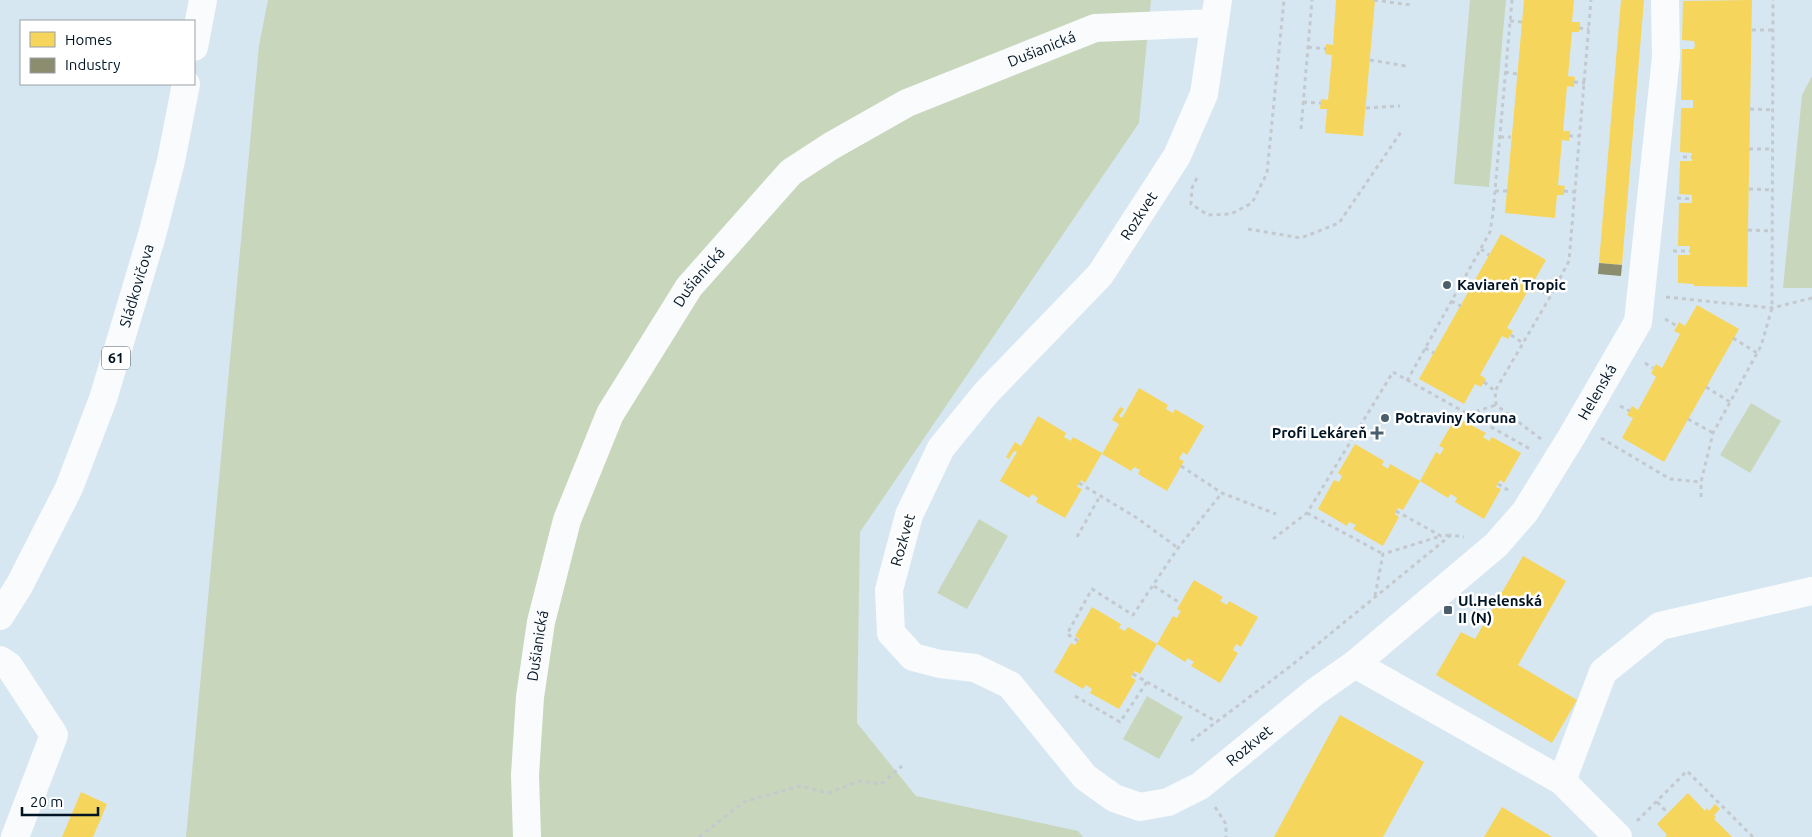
<svg xmlns="http://www.w3.org/2000/svg" width="1812" height="837" viewBox="0 0 1812 837" font-family="Ubuntu,sans-serif">
  <style>
    .green { fill: #c8d7bc }
    .homes { fill: #f6d55c }
    .industry { fill: #8c8c6e }
    .lines { fill: none; stroke-linecap: round; stroke-linejoin: round }
    .path { stroke: #c4c9ce; stroke-width: 3; stroke-dasharray: 4 4; stroke-linecap: butt }
    .minor { stroke: #f9fbfd; stroke-width: 28 }
    .major { stroke: #f9fbfd; stroke-width: 28 }
    .poi-dot { fill: #4b5e6b; stroke: #fff; stroke-width: 2 }
    .labels { text-anchor: middle; stroke-width: 5; stroke-linejoin: round; paint-order: stroke }
    .shield { fill: #fff; stroke: #4c5a65; stroke-width: 1 }
    .shield-label { font-size: 14px; font-weight: bold; fill: #001423 }
    .street-label { font-size: 15px; fill: #001423; stroke: #fff }
    .poi-label { font-size: 15px; font-weight: bold; fill: #001423; stroke: #fff; text-anchor: start }
  </style>
  <rect width="100%" height="100%" fill="#d7e7f2"/>
  <path class="green" d="M268 0H1151L1139 123 860 532 857 723 916 796 1078 831 1083 837H186L259 45Z
    M1470 0H1506L1489 187 1454 184Z
    M1812 76V288H1783L1802 95Z
    M1751 403 1781 421 1750 473 1720 455Z
    M979 519 1008 536 967 609 937 593Z
    M1147 696 1183 717 1159 759 1123 739Z"/>
  <path class="homes" d="M1336 0H1375L1363 136 1325 133 1327 109H1320L1321 99 1328 100 1332 55 1325 54 1326 44 1333 45Z
    M1524 0H1574L1572 22H1580L1579 32H1572L1568 76 1575 77 1574 87 1567 86 1563 131H1570L1569 141 1562 140 1558 185 1565 186 1564 191V195H1557L1555 218 1505 213Z
    M1621 0H1644L1622 265 1599 263Z
    M1752 0 1747 287 1694 286V284L1678 283V255H1690V246H1678L1679 203H1692V195L1679 194 1680 161H1692V153L1680 152 1681 108H1693V100H1681L1682 49H1694L1695 45 1694 41 1682 40 1683 1Z
    M1501 234 1546 260 1534 281 1540 284 1535 293 1529 289 1507 328 1513 331 1508 339 1502 336 1480 375 1486 379 1481 387 1475 384 1464 404 1419 379Z
    M1697 305 1739 329 1664 462 1622 438 1633 418 1627 415 1632 406 1638 410 1656 377 1651 373 1656 364 1662 368 1680 334 1674 331 1677 326 1679 322 1685 326Z
    M1139 388 1168 405 1166 409 1173 413 1175 409 1204 426 1187 455 1183 452 1179 459 1184 461 1167 491 1138 474 1140 470 1134 467 1131 471 1102 454 1119 424 1112 420 1120 407 1124 409 1119 416 1122 418Z
    M1038 416 1066 433 1064 437 1071 441 1073 437 1102 453 1085 483 1081 480 1077 487 1082 489 1065 518 1036 502 1038 498 1032 494 1029 498 1000 481 1017 452 1014 451 1009 459 1006 457 1015 442 1021 446Z
    M1456 417 1486 433 1483 437 1489 441 1492 437 1521 453 1504 483 1500 480 1496 487 1501 489 1484 519 1455 502 1457 498 1451 494 1448 498 1420 481 1436 452 1440 455 1444 448 1439 446Z
    M1355 444 1384 461 1382 465 1388 469 1390 464 1420 481 1403 510 1398 508 1395 514 1399 517 1383 546 1353 529 1356 525 1349 522 1347 526 1318 509 1334 480 1339 482 1342 476 1338 473Z
    M1523 556 1566 581 1518 665 1577 700 1552 743 1436 675 1461 632 1475 639Z
    M1194 580 1223 597 1220 601 1227 605 1229 601 1258 617 1241 647 1236 644 1233 650 1238 653 1220 683 1191 666 1194 662 1188 658 1185 662 1157 644 1173 616 1177 618 1179 614 1181 611 1177 609Z
    M1092 607 1121 624 1119 628 1125 631 1128 627 1157 644 1140 674 1135 671 1131 677 1136 680 1119 709 1090 693 1092 689 1086 685 1083 689 1054 672 1071 643 1075 645 1078 641 1079 639 1075 636Z
    M1340 715 1424 762 1383 837H1274Z
    M81 792 107 804 93 837H62Z
    M1688 793 1705 811 1707 808 1709 811 1715 804 1720 809 1714 815 1716 817 1714 819 1732 837H1665L1667 835 1657 824Z
    M1502 807 1552 837H1484Z"/>
  <path class="industry" d="M1599 263 1622 265 1621 276 1598 274Z"/>
  <g class="lines">
    <path class="path" d="M1374 0 1411 5
      M1510 21 1522 22
      M1579 28 1589 29
      M1752 30H1774
      M1308 47 1326 49
      M1370 60 1406 66
      M1505 72 1517 74
      M1574 82 1585 83
      M1303 102 1321 103
      M1366 108 1400 106
      M1750 109 1773 110
      M1301 129 1312 0
      M1569 136H1580
      M1500 137H1511
      M1749 149H1772
      M1683 157H1692
      M1197 178 1192 188 1191 204 1208 215 1231 214 1252 203 1267 173 1284 0
      M1749 189 1772 190
      M1495 191H1507
      M1564 191 1574 192
      M1677 198 1692 199
      M1248 229 1301 238 1339 223 1401 132
      M1748 230 1772 231
      M1481 249 1489 255
      M1673 251H1690
      M1537 288 1550 297
      M1666 297 1772 308 1812 298
      M1451 301 1461 306
      M1665 319 1677 326
      M1511 335 1523 343
      M1733 338 1757 353
      M1425 348 1434 353
      M1645 363 1653 368
      M1407 381 1490 232 1493 213 1512 0
      M1484 382 1495 391
      M1706 387 1730 402
      M1620 406 1630 411
      M1468 414 1496 405
      M1688 419 1713 433
      M1601 438 1670 479 1701 482
      M1541 439 1496 405 1495 391 1550 297 1569 261 1591 0
      M1181 466 1222 493 1276 514
      M1079 483 1137 518 1178 548
      M1498 484 1508 490
      M1701 497V482L1713 433 1761 346 1772 308 1773 0
      M1396 511 1441 536 1449 535
      M1307 513 1383 554
      M1077 537 1100 496
      M1273 539 1307 513 1393 372 1532 450
      M1154 586 1180 603
      M1375 596 1383 554 1441 536
      M1078 641 1067 634 1092 589 1133 615 1178 548 1222 493
      M1133 674 1217 722
      M1075 696 1120 722 1147 682
      M1191 741 1292 665 1451 535 1464 537
      M1657 802 1668 813
      M1215 807 1226 824V837
      M1637 821 1687 771 1753 837
      M699 837 744 802 799 786 829 793 859 781 881 784 902 766"/>
    <g class="minor">
      <path id="s1" d="M1218 0 1204 94 1177 156 1100 275 986 393 941 448 909 515 889 590 891 633 913 657 940 664 975 668 1010 685 1085 777 1114 798 1140 807 1168 802 1200 786 1315 692 1355 664 1496 545 1525 512 1572 436 1638 322 1666 57 1665 0"/>
      <path d="M0 660 9 666 54 735 15 837"/>
      <path d="M1355 664 1562 781 1618 837"/>
      <path d="M1562 781 1603 672 1660 626 1812 591"/>
      <path id="s2" d="M527 837 525 775 530 697 541 622 567 520 610 414 689 287 791 172 831 146 907 103 1095 28 1215 23"/>
    </g>
    <g class="major">
      <path d="M194 47 203 0"/>
      <path id="s3" d="M0 616 19 586 69 488 103 399 152 235 171 161 186 84"/>
    </g>
  </g>
  <g class="poi-dot">
    <circle cx="1447" cy="285" r="5"/>
    <circle cx="1385" cy="418" r="5"/>
    <path d="M1374.5 425.5h5v5h5v5h-5v5h-5v-5h-5v-5h5z"/>
    <rect x="1443" y="605" width="10" height="10" rx="2.5"/>
  </g>
  <g class="labels">
    <rect class="shield" x="102" y="346.5" width="28" height="23" rx="4"/>
    <g class="shield-label">
      <text x="116" y="363">61</text>
    </g>
    <g class="street-label">
      <text dy="5" stroke="none"><textPath href="#s2" startOffset="1019">Dušianická</textPath></text>
      <text transform="translate(1139 216) rotate(-57)" y="5">Rozkvet</text>
      <text dy="5" stroke="none"><textPath href="#s2" startOffset="599">Dušianická</textPath></text>
      <text dy="5" stroke="none"><textPath href="#s3" startOffset="359">Sládkovičova</textPath></text>
      <text dy="5" stroke="none"><textPath href="#s1" startOffset="1681">Helenská</textPath></text>
      <text transform="translate(903 540) rotate(-74)" y="5">Rozkvet</text>
      <text dy="5" stroke="none"><textPath href="#s2" startOffset="192">Dušianická</textPath></text>
      <text dy="5" stroke="none"><textPath href="#s1" startOffset="1179">Rozkvet</textPath></text>
    </g>
    <g class="poi-label">
      <text x="1457" y="290">Kaviareň Tropic</text>
      <text x="1395" y="423">Potraviny Koruna</text>
      <text x="1367" y="438" text-anchor="end">Profi Lekáreň</text>
      <text x="1458" y="606">Ul.Helenská<tspan x="1458" dy="17">II (N)</tspan></text>
    </g>
  </g>
  <rect x="20" y="20" width="175" height="65" fill="#ffffff" stroke="#99a1a7"/>
  <rect x="30" y="32" width="25" height="15" fill="#f6d55c" stroke="#99a1a7"/>
  <text x="65" y="45" font-size="15" fill="#001423">Homes</text>
  <rect x="30" y="58" width="25" height="15" fill="#8c8c6e" stroke="#99a1a7"/>
  <text x="65" y="70" font-size="15" fill="#001423">Industry</text>
  <path d="M22 807v8h76v-8" fill="none" stroke="#001423" stroke-width="2.5"/>
  <text x="30" y="807" font-size="15" fill="#001423" stroke="#ffffff" stroke-width="4" paint-order="stroke">20 m</text>
</svg>
